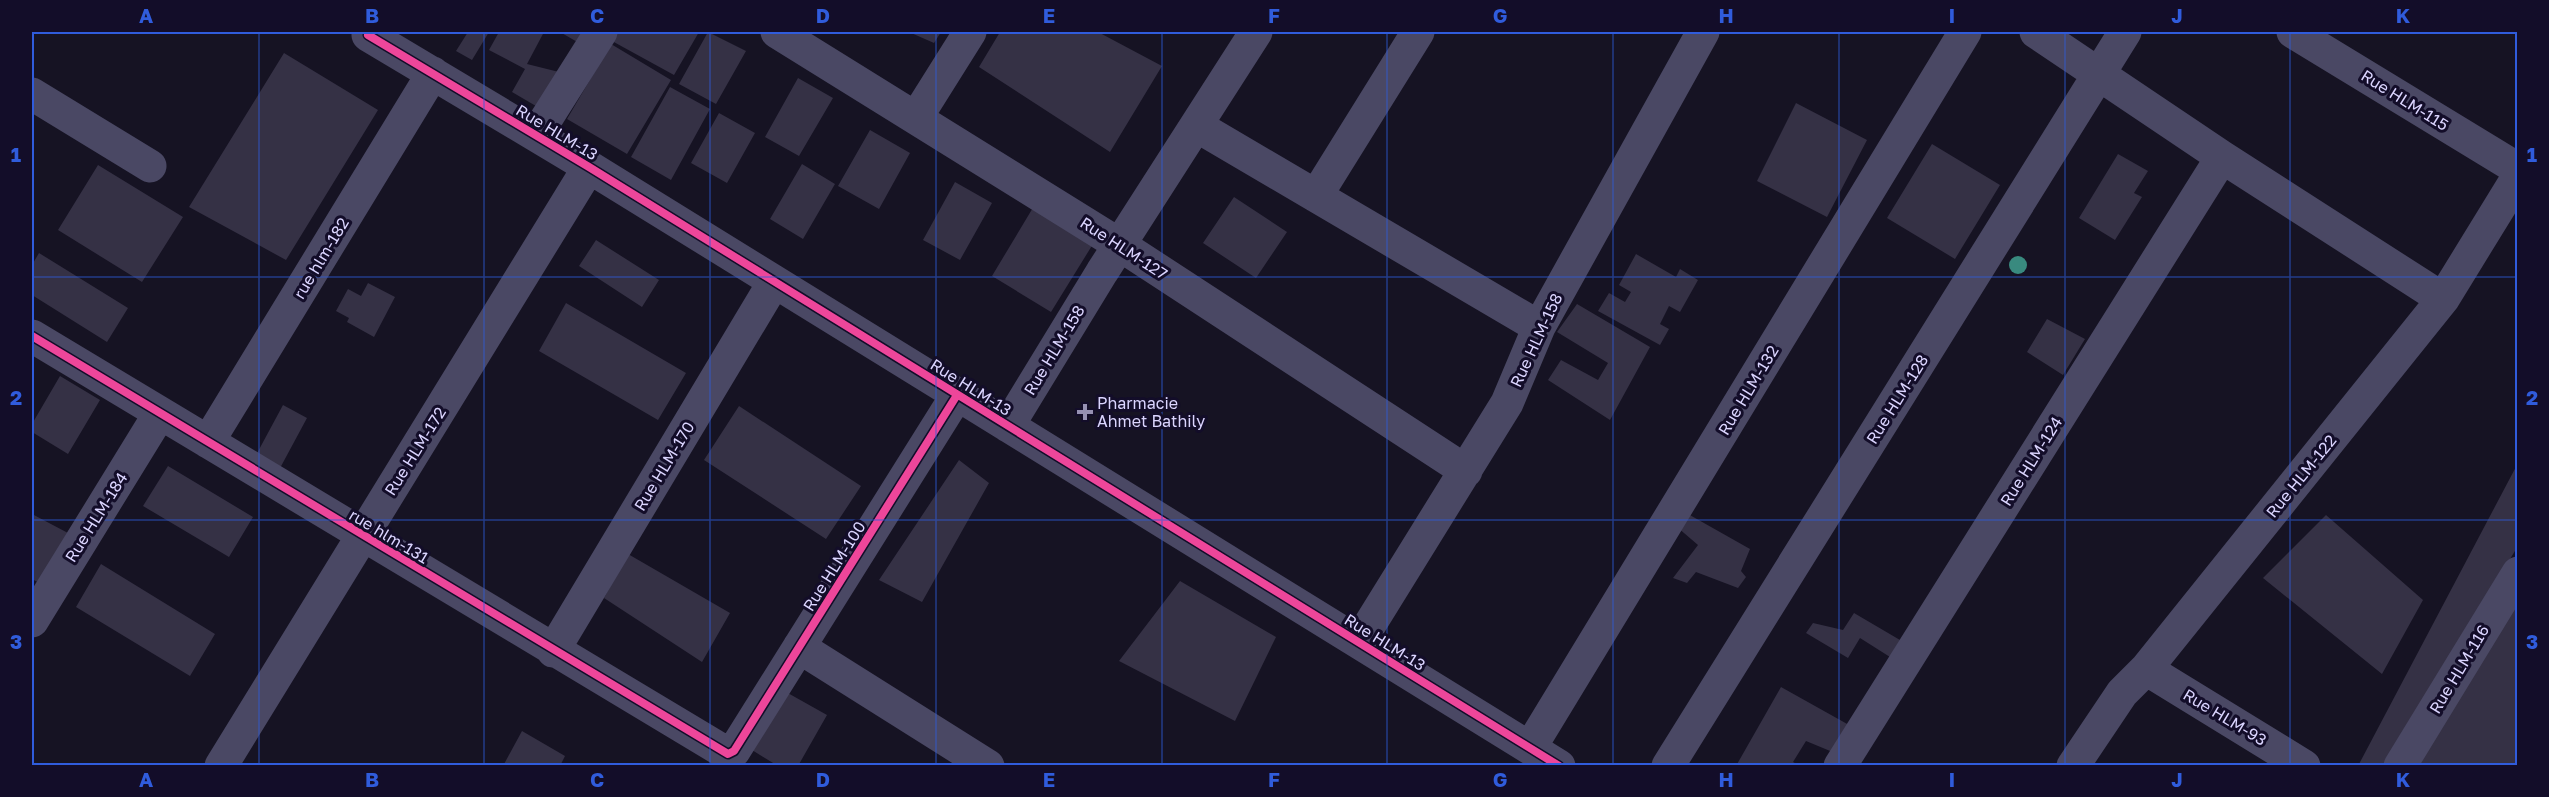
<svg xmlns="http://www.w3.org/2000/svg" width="2549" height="797" viewBox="0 0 2549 797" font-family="'Golos Text',sans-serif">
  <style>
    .building { fill: #353145 }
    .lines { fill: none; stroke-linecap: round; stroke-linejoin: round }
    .street { stroke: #4a4864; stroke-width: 33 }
    .cycleway-casing { stroke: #130d29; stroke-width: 11 }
    .cycleway { stroke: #ed469a; stroke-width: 8 }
    .tree { fill: #398a7f }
    .grid { fill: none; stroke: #305cdc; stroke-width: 1.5; stroke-opacity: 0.55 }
    .poi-dot { fill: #9691b2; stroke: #130d29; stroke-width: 2 }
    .labels { text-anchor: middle; stroke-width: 6; stroke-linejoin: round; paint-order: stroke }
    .street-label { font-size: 16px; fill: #dbd5ff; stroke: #130d29 }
    .poi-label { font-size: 16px; fill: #dbd5ff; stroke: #130d29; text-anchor: start }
    .neatline { fill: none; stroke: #305cdc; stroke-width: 2 }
    .grid-label { font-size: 20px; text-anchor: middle; font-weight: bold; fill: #305cdc }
  </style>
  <rect width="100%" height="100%" fill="#161323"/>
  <path class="building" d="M468 32H489L472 60 456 51Z
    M499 32H544L527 64 559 72 541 109 512 92 525 69 489 50Z
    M560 32H586L579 43Z
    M617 32H699L674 75 612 41Z
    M708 32 746 51 716 104 679 84Z
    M909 32H941L934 43Z
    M1000 32H1098L1162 66 1110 152 979 67Z
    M611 44 671 80 627 154 567 119Z
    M284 53 378 110 286 260 189 207Z
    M798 78 833 98 799 156 765 137Z
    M670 87 710 109 671 180 631 157Z
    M1796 103 1867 140 1827 217 1757 181Z
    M719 113 755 133 727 183 691 163Z
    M870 130 910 153 879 209 838 186Z
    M1932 144 2000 185 1955 259 1887 218Z
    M2118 154 2148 171 2134 193 2142 197 2115 240 2079 218Z
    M802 164 835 184 803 239 770 219Z
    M98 165 183 217 142 282 58 230Z
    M955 182 992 203 960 260 923 240Z
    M1234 197 1287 232 1256 278 1203 243Z
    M1034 206 1093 244 1051 312 992 276Z
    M596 240 659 280 642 307 579 266Z
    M39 253 128 308 107 342 32 295V265Z
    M1636 254 1676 277 1680 269 1698 280 1680 312 1669 306 1660 324 1669 329 1660 345 1598 311 1609 293 1625 302 1631 292 1619 285Z
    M368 283 395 297 374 337 347 322 349 318 336 311 348 289 361 296Z
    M566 303 686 373 658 420 539 351Z
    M1577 304 1650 347 1610 420 1548 380 1561 360 1598 380 1608 363 1557 332Z
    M2047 319 2085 339 2063 375 2027 352Z
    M60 376 100 400 68 454 32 432V424Z
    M283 405 307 418 279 470 255 457Z
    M739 406 861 486 826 539 704 460Z
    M959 460 989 483 922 602 879 580Z
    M2518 463V546L2383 766H2358Z
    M168 466 253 517 229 557 143 506Z
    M32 514 68 533 41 584 32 579Z
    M1688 514 1750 549 1741 571 1746 577 1738 588 1696 572 1687 583 1673 578 1698 545 1677 527Z
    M2326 515 2423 600 2382 674 2263 578Z
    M628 554 730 613 702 662 604 598Z
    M101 564 215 634 190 676 76 607Z
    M1180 581 1276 637 1235 721 1119 661Z
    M2518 593V766H2412Z
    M1854 613 1900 640 1890 657 1860 638 1848 658 1806 633 1813 623 1843 630Z
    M1781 687 1849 725 1835 753 1806 741 1793 762 1800 766H1736Z
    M786 692 827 715 798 766H778L752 750Z
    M522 731 565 756 560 766H503Z"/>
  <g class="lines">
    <path class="street" d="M777 32 1120 245 1466 471
      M2036 32 2222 157 2443 299
      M2293 32 2518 169
      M368 35 589 167 1559 766
      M32 94 150 166
      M916 118 970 32
      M1197 126 1539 327
      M536 135 601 32
      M1316 196 1418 32
      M32 336 728 754 734 751 957 395
      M1008 426 1102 272 1256 32
      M208 442 433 73
      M32 621 160 413
      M1359 642 1507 403 1539 327 1703 32
      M799 647 988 766
      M553 651 774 282
      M2146 669 2304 766
      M1530 748 1965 32
      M221 766 589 167
      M1668 766 2125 32
      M1840 766 2222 157
      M2073 766 2122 693 2146 669 2443 299 2518 177
      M2400 766 2518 573"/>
    <defs>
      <path id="cycleway" d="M368 35 589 167 1559 766
        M32 336 728 754 734 751 957 395"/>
    </defs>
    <use href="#cycleway" class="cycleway-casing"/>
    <use href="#cycleway" class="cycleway"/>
  </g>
  <circle class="tree" cx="2018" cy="265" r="9"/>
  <path class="grid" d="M259 32V766M484 32V766M710 32V766M936 32V766M1162 32V766M1387 32V766M1613 32V766M1839 32V766M2065 32V766M2290 32V766M32 277H2518M32 520H2518"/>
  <path class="poi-dot" d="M1082 403h6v6h6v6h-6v6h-6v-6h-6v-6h6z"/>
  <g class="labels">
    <g class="street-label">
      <text transform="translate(2405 100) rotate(32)" y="6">Rue HLM-115</text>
      <text transform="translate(557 132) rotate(31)" y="6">Rue HLM-13</text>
      <text transform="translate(1124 248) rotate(33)" y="6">Rue HLM-127</text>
      <text transform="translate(321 258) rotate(-59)" y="6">rue hlm-182</text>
      <text transform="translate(1536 340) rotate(-65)" y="6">Rue HLM-158</text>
      <text transform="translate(1054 350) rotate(-59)" y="6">Rue HLM-158</text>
      <text transform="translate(971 387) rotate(32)" y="6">Rue HLM-13</text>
      <text transform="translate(1748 390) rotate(-59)" y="6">Rue HLM-132</text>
      <text transform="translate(1897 399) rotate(-58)" y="6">Rue HLM-128</text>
      <text transform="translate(415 451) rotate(-58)" y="6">Rue HLM-172</text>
      <text transform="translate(2031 461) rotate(-58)" y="6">Rue HLM-124</text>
      <text transform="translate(664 466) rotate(-59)" y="6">Rue HLM-170</text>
      <text transform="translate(2301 476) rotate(-51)" y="6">Rue HLM-122</text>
      <text transform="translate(96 517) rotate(-58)" y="6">Rue HLM-184</text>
      <text transform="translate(389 536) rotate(31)" y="6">rue hlm-131</text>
      <text transform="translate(834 566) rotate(-58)" y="6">Rue HLM-100</text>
      <text transform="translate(1385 642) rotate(32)" y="6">Rue HLM-13</text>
      <text transform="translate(2459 669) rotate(-59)" y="6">Rue HLM-116</text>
      <text transform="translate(2225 717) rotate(31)" y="6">Rue HLM-93</text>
    </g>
    <g class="poi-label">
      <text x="1097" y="409">Pharmacie<tspan x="1097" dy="18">Ahmet Bathily</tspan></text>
    </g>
  </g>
  <rect width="2549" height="797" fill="none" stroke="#130d29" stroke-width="66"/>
  <rect x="33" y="33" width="2483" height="731" class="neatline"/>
  <g class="grid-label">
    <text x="146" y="23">A</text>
    <text x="372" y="23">B</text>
    <text x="597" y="23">C</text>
    <text x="823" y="23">D</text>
    <text x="1049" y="23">E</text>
    <text x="1274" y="23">F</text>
    <text x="1500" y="23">G</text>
    <text x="1726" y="23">H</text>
    <text x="1952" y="23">I</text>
    <text x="2177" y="23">J</text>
    <text x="2403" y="23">K</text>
    <text x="16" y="162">1</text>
    <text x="2532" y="162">1</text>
    <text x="16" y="405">2</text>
    <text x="2532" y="405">2</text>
    <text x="16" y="649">3</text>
    <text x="2532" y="649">3</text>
    <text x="146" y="787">A</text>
    <text x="372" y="787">B</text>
    <text x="597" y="787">C</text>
    <text x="823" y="787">D</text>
    <text x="1049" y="787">E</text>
    <text x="1274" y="787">F</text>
    <text x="1500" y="787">G</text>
    <text x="1726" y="787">H</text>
    <text x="1952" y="787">I</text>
    <text x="2177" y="787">J</text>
    <text x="2403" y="787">K</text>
  </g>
</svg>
